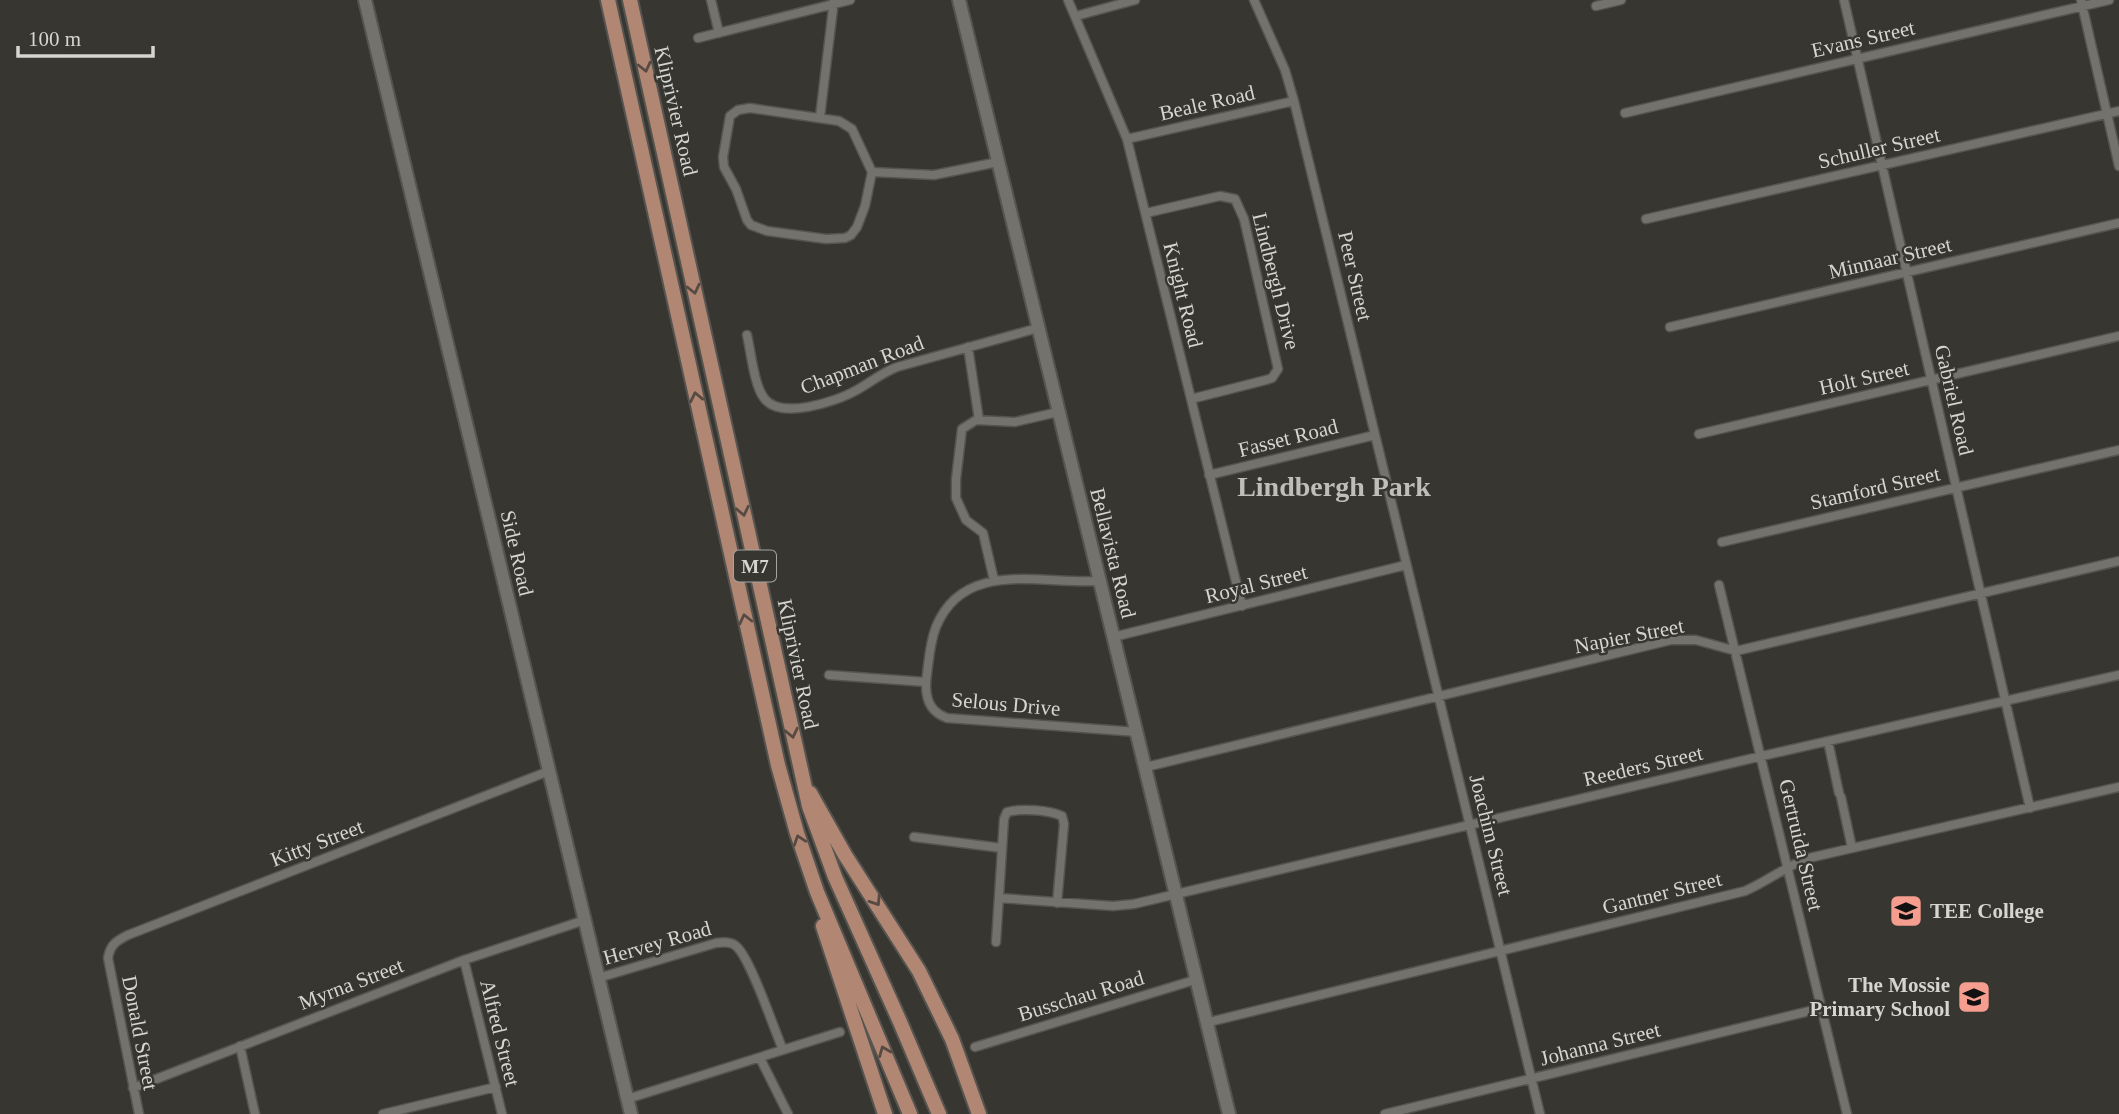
<svg xmlns="http://www.w3.org/2000/svg" width="2119" height="1114" viewBox="0 0 2119 1114" font-family="'Times New Roman',serif">
  <style>
    .lines { fill: none; stroke-linecap: round; stroke-linejoin: round }
    .street-casing { stroke: #565450; stroke-width: 11 }
    .secondary-casing { stroke: #565450; stroke-width: 16 }
    .primary-casing { stroke: #565450; stroke-width: 18 }
    .street { stroke: #74726d; stroke-width: 8 }
    .secondary { stroke: #74726d; stroke-width: 12 }
    .primary { stroke: #b18774; stroke-width: 14 }
    .oneway { stroke: #564a42 }
    .labels { text-anchor: middle; stroke-width: 5; stroke-linejoin: round; paint-order: stroke }
    .shield { fill: #373631; stroke: #a6a5a2; stroke-width: 2 }
    .shield-label { font-size: 19px; font-weight: bold; fill: #d6d5d2 }
    .street-label { font-size: 21px; fill: #d6d5d2; stroke: #373631 }
    .poi-label { font-size: 21px; font-weight: bold; fill: #d6d5d2; stroke: #373631; text-anchor: start }
    .district-label { font-size: 28px; font-weight: bold; fill: #c0beb8; stroke: #373631 }
  </style>
  <rect width="100%" height="100%" fill="#373631"/>
  <g class="lines">
    <defs>
      <path id="street" d="M711 0 719 33
        M1068 0 1127 139 1242 606
        M1254 0 1285 70 1294 101 1540 1114
        M1844 0 2030 808
        M2081 0 2119 166
        M1596 6 1621 0
        M1076 16 1135 0
        M698 38 850 0
        M750 108 839 121 852 129 872 172 865 206 857 227 851 235 845 238 826 239 767 231 751 225 747 220 736 189 724 167 723 157 730 116 738 110Z
        M1625 113 2109 0
        M820 117 834 0
        M1127 139 1294 101
        M872 172 934 175 998 162
        M1146 213 1220 196 1235 199 1244 219 1278 369 1272 378 1266 380 1191 399
        M1646 219 2119 111
        M1670 327 2119 223
        M747 335C751 352 754 385 764 398 780 420 835 402 855 391 870 383 881 373 897 367L1038 328
        M968 347 979 420
        M1699 434 2119 336
        M1209 475 1375 435
        M1722 542 2119 450
        M994 580 983 533 966 520 956 498V479L962 429 976 420 1015 422 1058 412
        M1100 581C1043 585 964 558 936 627 930 642 929 659 927 674 924 694 927 711 947 718L1137 732
        M1719 585 1847 1114
        M1113 637 1406 565
        M829 675 926 682
        M1828 741 1839 793
        M1146 767 1671 640H1696L1736 651 2119 561
        M1841 797 1852 848
        M914 837 1002 848
        M999 898 1113 906 1134 904 1762 756 2119 675
        M996 942 1004 819 1007 812C1021 808 1049 810 1062 816L1064 824 1057 903
        M464 960 502 1114
        M598 978 716 943C723 942 732 941 737 947 751 960 774 1029 783 1050
        M1209 1022 1745 891C1768 881 1786 866 1809 858L2119 787
        M240 1046 255 1114
        M975 1047 1198 979
        M760 1058 788 1114
        M133 1088 464 960 585 920
        M627 1099 840 1032
        M139 1114 108 958C110 945 116 941 128 935L549 771
        M383 1114 496 1087
        M1385 1114 1822 1008"/>
      <path id="secondary" d="M365 0 631 1114
        M959 0 1229 1114"/>
      <path id="primary" d="M608 0 778 765 797 833 817 892 910 1114
        M630 0 809 806 835 877 900 1022 939 1114
        M810 793 845 855 919 971 952 1039 979 1114
        M823 926 885 1114"/>
    </defs>
    <use href="#street" class="street-casing"/>
    <use href="#secondary" class="secondary-casing"/>
    <use href="#primary" class="primary-casing"/>
    <use href="#street" class="street"/>
    <use href="#secondary" class="secondary"/>
    <use href="#primary" class="primary"/>
  </g>
  <defs><path id="oneway-chevron" d="M-2-3.5L2.5 0L-2 3.5" fill="none" stroke-width="1.6" stroke-linecap="round" stroke-linejoin="round" transform="scale(1.75)"/></defs>
  <g class="oneway">
    <use href="#oneway-chevron" transform="translate(645 67) rotate(77)"/>
    <use href="#oneway-chevron" transform="translate(694 289) rotate(77)"/>
    <use href="#oneway-chevron" transform="translate(696 397) rotate(-102)"/>
    <use href="#oneway-chevron" transform="translate(743 511) rotate(78)"/>
    <use href="#oneway-chevron" transform="translate(745 619) rotate(-103)"/>
    <use href="#oneway-chevron" transform="translate(792 733) rotate(78)"/>
    <use href="#oneway-chevron" transform="translate(799 840) rotate(-109)"/>
    <use href="#oneway-chevron" transform="translate(876 901) rotate(57)"/>
    <use href="#oneway-chevron" transform="translate(884 1051) rotate(-112)"/>
  </g>
  <defs>
    <symbol id="university-square" viewBox="-11 -11 22 22"><rect x="-9" y="-9" width="18" height="18" rx="4" fill="#f59d8f" stroke="#373631"/><path d="M0-5L7-2L0 1L-7-2ZM-4 1L0 2.5L4 1V4Q0 6-4 4Z" fill="#111"/></symbol>
    <symbol id="school-square" viewBox="-11 -11 22 22"><rect x="-9" y="-9" width="18" height="18" rx="4" fill="#f59d8f" stroke="#373631"/><path d="M0-5L7-2L0 1L-7-2ZM-4 1L0 2.5L4 1V4Q0 6-4 4Z" fill="#111"/></symbol>
  </defs>
  <g fill-rule="evenodd">
    <use href="#university-square" x="1887" y="892" width="38" height="38"/>
    <use href="#school-square" x="1955" y="978" width="38" height="38"/>
  </g>
  <g class="labels">
    <rect class="shield" x="734" y="550.5" width="42" height="31" rx="5"/>
    <g class="shield-label">
      <text x="755" y="573">M7</text>
    </g>
    <g class="street-label">
      <text transform="translate(1863 39) rotate(-13)" y="7">Evans Street</text>
      <text transform="translate(1207 103) rotate(-13)" y="7">Beale Road</text>
      <text transform="translate(676 111) rotate(77)" y="7">Kliprivier Road</text>
      <text transform="translate(1879 148) rotate(-13)" y="7">Schuller Street</text>
      <text transform="translate(1890 258) rotate(-13)" y="7">Minnaar Street</text>
      <text transform="translate(1355 276) rotate(77)" y="7">Peer Street</text>
      <text transform="translate(1276 281) rotate(76)" y="7">Lindbergh Drive</text>
      <text transform="translate(1183 295) rotate(76)" y="7">Knight Road</text>
      <text transform="translate(862 365) rotate(-21)" y="7">Chapman Road</text>
      <text transform="translate(1864 378) rotate(-13)" y="7">Holt Street</text>
      <text transform="translate(1954 400) rotate(77)" y="7">Gabriel Road</text>
      <text transform="translate(1288 438) rotate(-14)" y="7">Fasset Road</text>
      <text transform="translate(1875 488) rotate(-13)" y="7">Stamford Street</text>
      <text transform="translate(517 553) rotate(77)" y="7">Side Road</text>
      <text transform="translate(1113 553) rotate(76)" y="7">Bellavista Road</text>
      <text transform="translate(1256 584) rotate(-14)" y="7">Royal Street</text>
      <text transform="translate(1629 636) rotate(-11)" y="7">Napier Street</text>
      <text transform="translate(798 664) rotate(78)" y="7">Kliprivier Road</text>
      <text transform="translate(1006 704) rotate(5)" y="7">Selous Drive</text>
      <text transform="translate(1643 766) rotate(-13)" y="7">Reeders Street</text>
      <text transform="translate(1491 835) rotate(76)" y="7">Joachim Street</text>
      <text transform="translate(317 843) rotate(-21)" y="7">Kitty Street</text>
      <text transform="translate(1801 845) rotate(77)" y="7">Gertruida Street</text>
      <text transform="translate(1662 893) rotate(-14)" y="7">Gantner Street</text>
      <text transform="translate(657 943) rotate(-16)" y="7">Hervey Road</text>
      <text transform="translate(351 984) rotate(-21)" y="7">Myrna Street</text>
      <text transform="translate(1081 996) rotate(-17)" y="7">Busschau Road</text>
      <text transform="translate(140 1033) rotate(79)" y="7">Donald Street</text>
      <text transform="translate(500 1033) rotate(76)" y="7">Alfred Street</text>
      <text transform="translate(1600 1044) rotate(-14)" y="7">Johanna Street</text>
    </g>
    <g class="poi-label">
      <text x="1930" y="918">TEE College</text>
      <text x="1950" y="992" text-anchor="end">The Mossie<tspan x="1950" dy="24">Primary School</tspan></text>
    </g>
    <g class="district-label">
      <text x="1334" y="496">Lindbergh Park</text>
    </g>
  </g>
  <path d="M18 46v10h135v-10" fill="none" stroke="#d6d5d2" stroke-width="3.5"/>
  <text x="28" y="46" font-size="21" fill="#d6d5d2" stroke="#373631" stroke-width="5" paint-order="stroke">100 m</text>
</svg>
